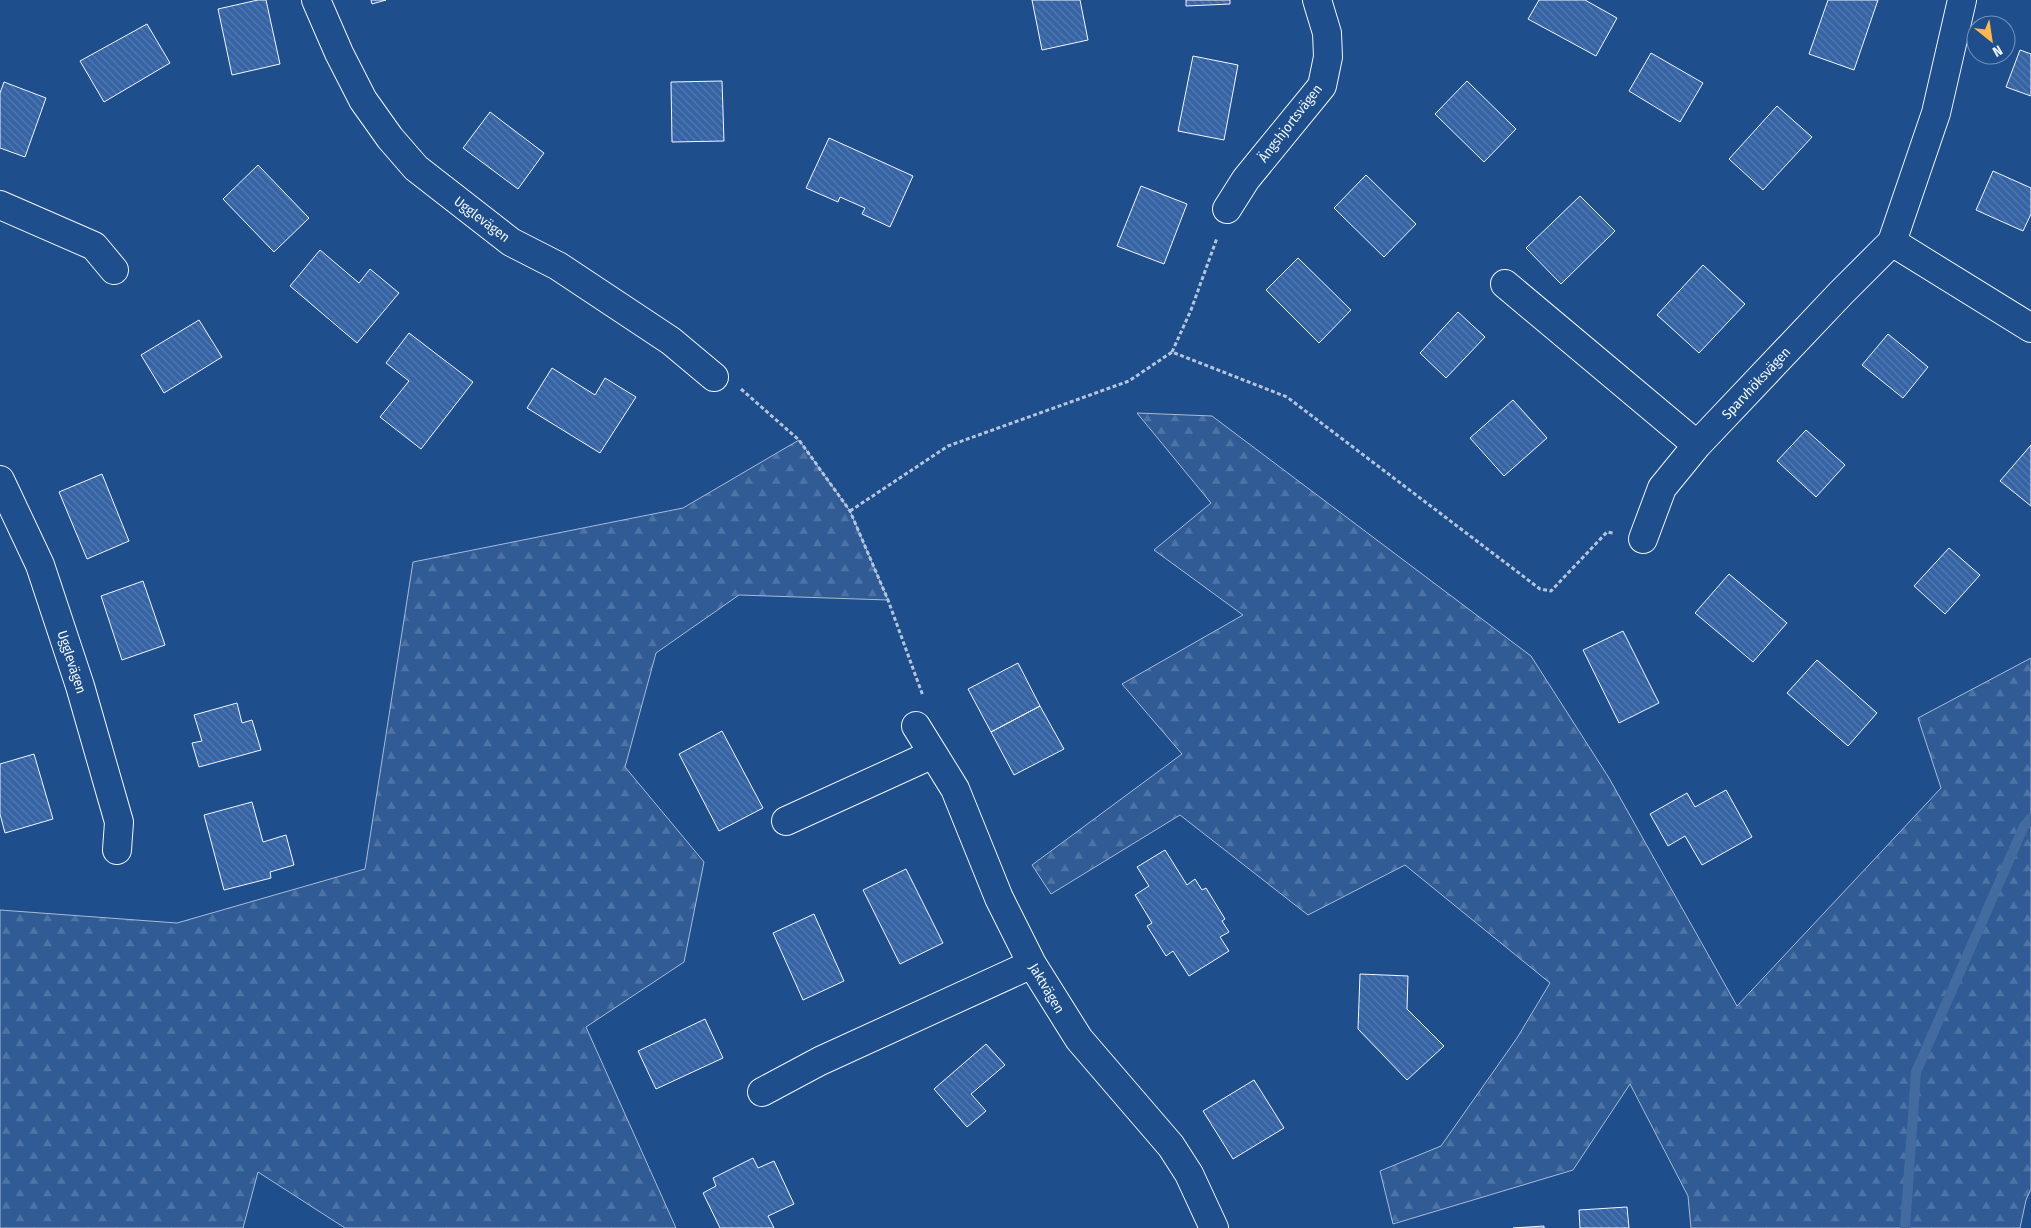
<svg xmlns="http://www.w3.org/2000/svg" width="2031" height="1228" viewBox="0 0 2031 1228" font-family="'Fira Sans Condensed',sans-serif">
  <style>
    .forest { fill: url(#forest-firs); stroke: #a8bbd7 }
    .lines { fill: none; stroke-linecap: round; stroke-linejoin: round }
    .stream { stroke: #446ba0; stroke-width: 10 }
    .building { fill: url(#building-back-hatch); stroke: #f2f6ff }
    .minor-casing { stroke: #f2f6ff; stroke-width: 30 }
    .path { stroke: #b3c4dc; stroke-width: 3; stroke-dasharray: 4 2.5; stroke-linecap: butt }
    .minor { stroke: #1f4e8c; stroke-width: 28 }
    .labels { text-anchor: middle; stroke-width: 4; stroke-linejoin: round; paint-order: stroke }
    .street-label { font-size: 14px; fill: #f2f6ff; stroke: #1f4e8c }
  </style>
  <defs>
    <pattern id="forest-firs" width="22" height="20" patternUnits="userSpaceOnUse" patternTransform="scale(1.25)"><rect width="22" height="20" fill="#305b95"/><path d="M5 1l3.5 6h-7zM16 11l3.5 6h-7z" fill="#4e73a5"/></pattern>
    <pattern id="building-back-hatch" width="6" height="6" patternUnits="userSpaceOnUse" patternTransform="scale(1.25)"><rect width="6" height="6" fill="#3563a3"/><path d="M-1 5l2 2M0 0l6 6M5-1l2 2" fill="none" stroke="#537ab1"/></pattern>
  </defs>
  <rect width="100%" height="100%" fill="#1f4e8c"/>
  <path class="forest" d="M1137 413 1212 416 1531 656 1609 778 1737 1006 1941 788 1918 718 2031 658V1189L2026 1200 2020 1228H1691L1688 1196 1630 1084 1573 1170 1393 1224 1380 1171 1441 1146 1517 1038 1550 983 1405 865 1308 915 1180 815 1051 894 1032 865 1182 754 1122 684 1243 615 1154 550 1211 503Z
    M799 440 850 511 888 600 739 595 656 653 625 767 704 862 684 962 586 1027 676 1228H345L258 1172 243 1228H0V910L177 923 365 869 413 562 683 508Z"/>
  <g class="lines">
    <path class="stream" d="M1905 1228 1916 1072 2024 826 2031 819"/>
  </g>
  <path class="building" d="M258 0H266L280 64 232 75 218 9Z
    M371 0H386L372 4Z
    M1032 0H1080L1088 40 1042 50Z
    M1186 0H1230V4L1186 6Z
    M1539 0H1585L1617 18 1596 56 1528 19Z
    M1828 0H1878L1854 70 1809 54Z
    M147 24 170 63 104 102 80 61Z
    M2020 50 2031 54V96L2006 87Z
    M1651 53 1703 83 1680 122 1629 91Z
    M1193 56 1238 65 1224 140 1178 131Z
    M722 81 724 141 672 142 671 82Z
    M1467 81 1516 129 1484 162 1435 114Z
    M4 82 46 98 25 157 0 148V93Z
    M1777 106 1812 137 1763 190 1729 159Z
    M490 112 544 153 518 189 463 148Z
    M829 138 913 176 890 227 862 214 865 208 840 197 838 202 806 188Z
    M258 165 309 218 274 252 223 199Z
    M1993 171 2031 188V214L2023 231 1976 210Z
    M1366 175 1416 224 1384 257 1334 208Z
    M1141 186 1187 204 1164 264 1117 246Z
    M1580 196 1615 231 1561 284 1526 248Z
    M320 250 359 283 370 269 399 293 357 343 290 286Z
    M1298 258 1351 310 1319 343 1266 290Z
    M1703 265 1745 304 1699 353 1657 315Z
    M1458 312 1485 337 1446 378 1420 353Z
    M199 320 222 357 164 393 141 355Z
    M409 333 473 382 421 449 380 417 409 381 386 363Z
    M1888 334 1928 367 1903 398 1862 365Z
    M552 368 595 395 605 378 636 397 600 453 527 408Z
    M1513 400 1547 438 1504 476 1470 438Z
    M1806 430 1845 465 1816 497 1777 461Z
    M2031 445V506L2000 481Z
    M102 474 129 541 87 559 59 492Z
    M1949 548 1980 575 1945 614 1914 586Z
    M1729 574 1787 623 1753 662 1695 613Z
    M143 581 165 645 122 660 101 596Z
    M1623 631 1659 703 1619 723 1583 650Z
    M1817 660 1877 713 1848 746 1787 693Z
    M1018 663 1040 706 991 732 968 689Z
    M237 703 242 723 252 720 261 750 199 767 192 743 202 741 194 715Z
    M1040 706 1064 749 1014 775 991 732Z
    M722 731 763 808 719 831 679 754Z
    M34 754 53 819 5 833 0 814V764Z
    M1726 790 1752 837 1702 865 1685 836 1668 846 1650 814 1687 793 1695 807Z
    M252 802 263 842 286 835 294 865 270 872 271 878 224 890 204 815Z
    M1165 850 1187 885 1195 879 1202 890 1206 888 1225 919 1222 921 1229 932 1220 937 1229 951 1189 976 1173 951 1166 956 1147 926 1152 923 1135 895 1149 886 1137 867Z
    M906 869 943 943 900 964 863 890Z
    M814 914 844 981 803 1000 773 933Z
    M1360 974 1408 976 1407 1009 1444 1046 1407 1080 1358 1029Z
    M705 1019 723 1058 656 1089 638 1051Z
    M986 1044 1005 1065 971 1094 986 1111 967 1127 934 1089Z
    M1254 1080 1284 1128 1233 1159 1203 1111Z
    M753 1158 758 1168 774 1161 794 1204 768 1216 774 1228H720L703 1193 716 1186 713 1178Z
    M1627 1207 1629 1228H1580L1579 1210Z
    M1544 1226V1228H1513Z"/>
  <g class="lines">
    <defs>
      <path id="minor" d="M316 0 339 53 363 100 390 138 416 168 511 242 558 266 671 341 714 377
        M0 205 94 246 114 270
        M1227 209 1246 179 1322 86 1328 57 1327 33 1317 0
        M1892 242 2031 328
        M1505 284 1697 445
        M0 480 40 565 80 686 119 822 117 850
        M1643 539 1662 488 1697 445 1841 293 1892 242 1936 113 1962 0
        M916 726 955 789 999 898 1032 964 1079 1039 1171 1146 1189 1174 1214 1228
        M786 821 933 754
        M762 1092 820 1061 1032 964"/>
    </defs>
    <use href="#minor" class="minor-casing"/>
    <path class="path" d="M1172 352 1191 310 1217 238
      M741 389 799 440 850 511 888 600 923 696
      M850 511 948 446 1129 381 1172 352 1287 397 1540 589 1551 591 1607 532 1613 533"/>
    <use href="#minor" class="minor"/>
  </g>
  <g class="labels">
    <g class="street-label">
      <text transform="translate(1290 123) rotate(-52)" y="5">Ängshjortsvägen</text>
      <text transform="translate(482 219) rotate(37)" y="5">Ugglevägen</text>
      <text transform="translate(1756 383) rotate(-47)" y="5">Sparvhöksvägen</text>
      <text transform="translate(72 662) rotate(72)" y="5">Ugglevägen</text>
      <text transform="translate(1047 988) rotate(59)" y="5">Jaktvägen</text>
    </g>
  </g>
  <g transform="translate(1991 40) rotate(150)"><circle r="24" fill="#1f4e8c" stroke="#7391ba"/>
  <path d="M0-4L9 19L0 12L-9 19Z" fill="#ffb74d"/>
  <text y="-8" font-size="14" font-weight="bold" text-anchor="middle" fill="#f2f6ff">N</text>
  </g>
</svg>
